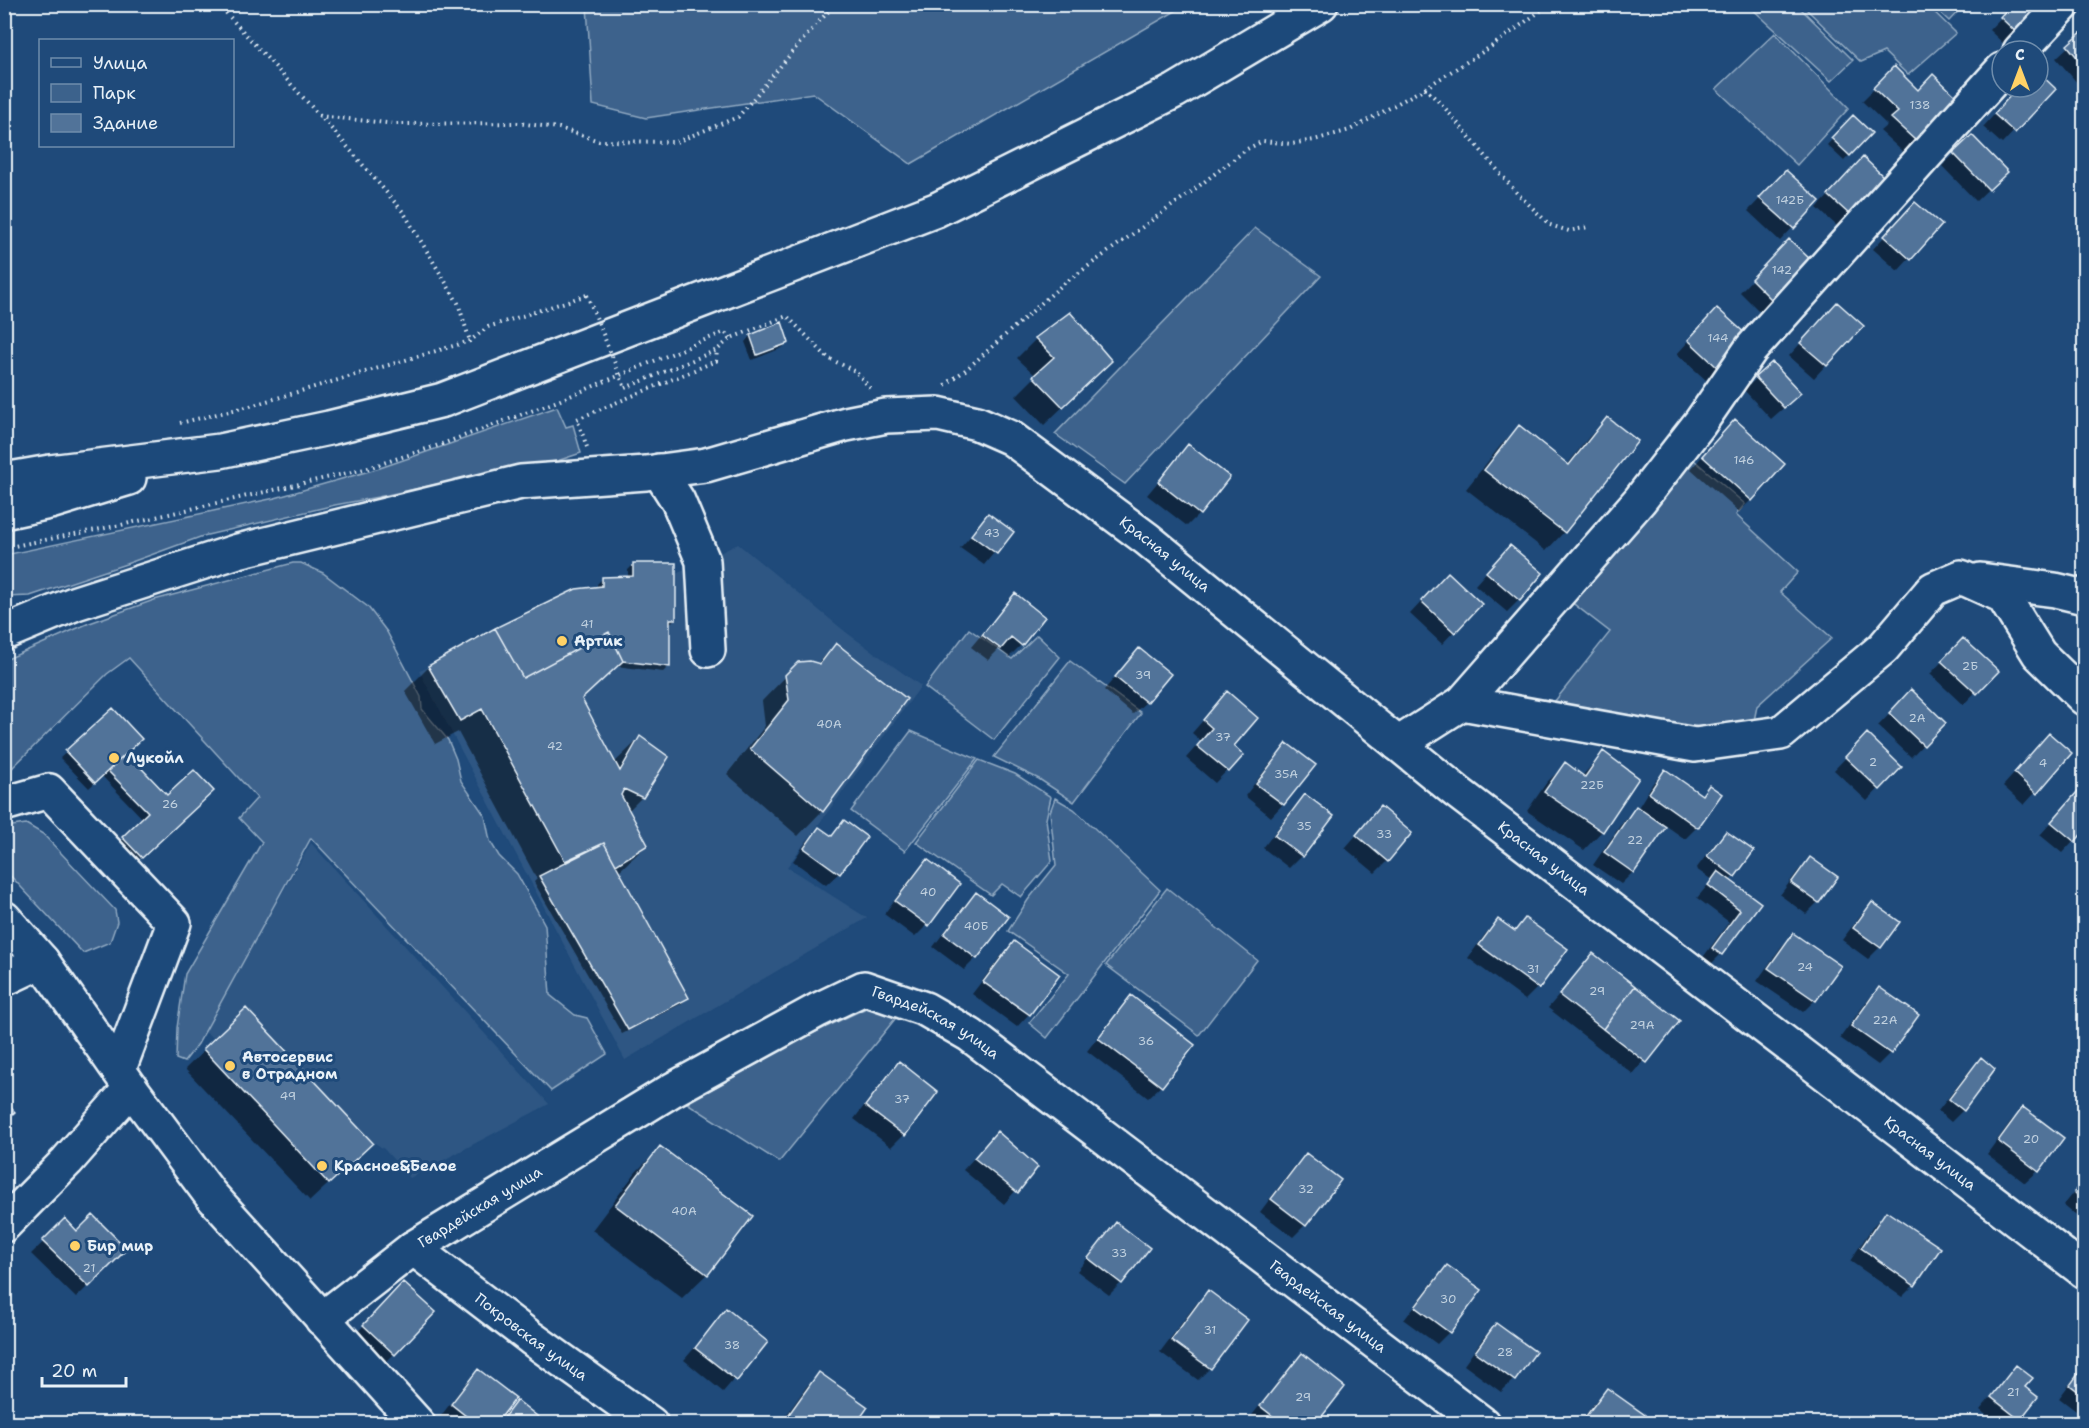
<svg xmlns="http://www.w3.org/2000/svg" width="2089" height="1428" viewBox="0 0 2089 1428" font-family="'Shantell Sans',sans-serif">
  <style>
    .built { fill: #2e5683 }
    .green { fill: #3c628c; stroke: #92aac2; stroke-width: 1.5 }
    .shadow { fill: #0007 }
    .building { fill: #517399; stroke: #e8f1f8; stroke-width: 1.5 }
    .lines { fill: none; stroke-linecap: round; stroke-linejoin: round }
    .minor-casing { stroke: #e8f1f8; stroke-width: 38 }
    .highway-casing { stroke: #e8f1f8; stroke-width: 38 }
    .path { stroke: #e8f1f8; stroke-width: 4; stroke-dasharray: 1.5 4.5; stroke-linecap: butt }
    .minor { stroke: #1f4a7a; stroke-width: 33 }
    .highway { stroke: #1f4a7a; stroke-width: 33 }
    .path-bridge { stroke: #e8f1f8; stroke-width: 4; stroke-dasharray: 1.5 4.5; stroke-linecap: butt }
    .poi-dot { fill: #ffd166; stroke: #1f4a7a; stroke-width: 2 }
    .labels { text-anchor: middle; stroke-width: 6; stroke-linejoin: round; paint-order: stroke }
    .number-label { font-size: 12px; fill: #c2d2e0 }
    .street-label { font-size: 15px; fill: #e8f1f8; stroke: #1f4a7a }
    .poi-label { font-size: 15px; font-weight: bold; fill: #e8f1f8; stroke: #1f4a7a; text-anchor: start }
  </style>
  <rect width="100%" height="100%" fill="#1f4a7a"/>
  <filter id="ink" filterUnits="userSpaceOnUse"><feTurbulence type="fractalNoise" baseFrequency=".0167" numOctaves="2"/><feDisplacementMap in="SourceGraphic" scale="12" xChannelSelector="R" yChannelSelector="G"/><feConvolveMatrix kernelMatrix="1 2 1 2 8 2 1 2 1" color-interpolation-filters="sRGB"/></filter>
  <g filter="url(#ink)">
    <path class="built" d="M738 544 847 633 921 686 787 867 867 918 625 1060 419 671 676 574Z
      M311 843 549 1104 410 1178 384 1149 203 1031Z"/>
    <path class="green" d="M587 5V4L1186 5 911 164 813 93 646 118 593 105Z
      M1748 5H1797L1853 60 1831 81Z
      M1802 5H1927L1956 33 1908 75 1884 52 1861 62Z
      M1932 5H1964L1949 21Z
      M1775 33 1849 108 1797 165 1716 89Z
      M1255 228 1321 276 1125 484 1055 434Z
      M557 407 566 427 573 425 581 453 557 461 516 467 378 497 335 505 203 536 126 564 30 596 5 597V555L275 498 380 468Z
      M1687 454 1745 504 1736 515 1798 572 1780 592 1832 638 1757 706 1753 726 1687 731 1547 711 1610 632 1570 601Z
      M293 563H301L323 573 368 607 387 632 421 697 422 709 448 740 456 759 461 781 485 816 490 841 499 856 517 874 545 925 550 995 575 1015 587 1018 607 1054 551 1091 311 838 198 1044 184 1062 176 1059 177 1028 185 974 262 842 239 818 257 798 129 658 107 674 5 775V660L87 624 154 600Z
      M969 629 1012 659 1037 635 1060 657 994 740 925 687Z
      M1070 661 1141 713 1074 802 1039 779 994 757Z
      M911 731 977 759 905 851 851 811Z
      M979 760 1015 774 1051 797 1046 819 1052 861 1021 897 1002 884 991 895 916 842Z
      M1055 798 1074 809 1160 890 1047 1038 1029 1023 1069 974 1008 931 1028 900 1056 865 1050 812Z
      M26 824 43 834 115 910 117 922 110 942 83 953 5 870V827Z
      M1167 888 1257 960 1199 1035 1106 965Z
      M879 1002 895 1019 779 1162 687 1103 805 1037Z"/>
    <path class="shadow" d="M2014 4H2047L2006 46 1989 30Z
      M2084 32V91L2056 58Z
      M1894 69 1918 92 1955 97 1903 152 1880 131 1887 125 1862 101Z
      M2038 74 2054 89 2002 144 1983 127 2019 87H2038Z
      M1853 117 1870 133 1844 161 1827 145Z
      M1972 137 2006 172 1976 201 1942 166Z
      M1851 172 1849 214 1837 226 1817 208Z
      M1774 184 1818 201 1780 241 1748 211Z
      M1903 216 1940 225 1898 271 1873 249Z
      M1789 241 1773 301 1761 313 1740 292Z
      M1070 314 1092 379 1044 425 1016 396 1036 376 1017 358 1036 339Z
      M1825 316 1862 326 1814 378 1789 356Z
      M1705 323 1746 336 1706 380 1677 354Z
      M781 324 788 342 782 348 752 360 745 342 750 336Z
      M1772 364 1787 405 1771 419 1744 390Z
      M1607 419 1564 532 1546 551 1466 489 1501 445 1519 427 1567 465 1589 437Z
      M1723 433 1751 500 1739 512 1691 469Z
      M1188 446 1199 514 1187 526 1147 495Z
      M989 515 1011 532 984 565 960 548Z
      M1498 559 1519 600 1507 612 1475 585Z
      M634 564 675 619 668 625 669 666 663 672 616 666 581 700 614 763 640 738 642 797 628 811 647 845 618 872 687 998 681 1004 622 1034 534 882 537 879 458 732 435 744 405 691 429 667 597 588V584L603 578H628V570Z
      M1436 586 1480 604 1442 644 1410 614Z
      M1015 595 1021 645 1009 657 999 649 988 660 971 647Z
      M1963 640 1996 671 1963 705 1930 674Z
      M836 645 905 699 822 811 798 836 727 774 765 726 762 701 798 664H817Z
      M1139 650 1146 702 1133 714 1104 690Z
      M1227 693 1232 747 1242 755 1215 783 1186 758 1201 741 1192 733Z
      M1899 704 1944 723 1911 757 1878 726Z
      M113 710 125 753 167 797 211 791 136 862 117 844 143 819 102 776 89 788 60 758Z
      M2049 735 2070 754 2024 805 2003 786Z
      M1287 745 1313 765 1283 804 1271 817 1245 796 1275 757Z
      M1855 748 1900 767 1867 801 1834 770Z
      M1603 753 1637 778 1602 831 1584 850 1527 811 1547 782 1566 764 1582 776Z
      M1665 771 1700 796 1710 787 1697 827 1685 839 1665 825 1633 872 1621 884 1593 865 1624 820 1639 806 1653 783Z
      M2084 786V829L2062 853 2040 835Z
      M1306 796 1332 816 1301 856 1289 868 1263 848 1293 808Z
      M1380 808 1387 861 1375 873 1345 848Z
      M844 822 839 873 826 885 793 861 807 841 820 829 830 837Z
      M1726 833 1734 876 1729 881 1759 903 1721 954 1709 966 1701 960 1729 922 1697 898 1712 880 1696 869 1714 845Z
      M1810 859 1818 902 1806 914 1780 895 1798 871Z
      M927 861V925L915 937 884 914 915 873Z
      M976 894V958L964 970 933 947 964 906Z
      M1872 904 1880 947 1868 959 1842 940 1860 916Z
      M1525 920 1566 950 1537 988 1525 1000 1468 958 1486 933 1499 921 1513 932Z
      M1793 935 1815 1000 1803 1012 1757 981 1781 947Z
      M1014 943 1058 975 1029 1014 1017 1027 972 994 1002 955Z
      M1594 955 1678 1021 1633 1074 1548 1008Z
      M1879 989 1890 1053 1878 1065 1840 1038 1867 1001Z
      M1131 997 1192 1045 1161 1086 1148 1098 1087 1051 1119 1010Z
      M246 1010 353 1161 310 1201 185 1069Z
      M1981 1059 1963 1110 1951 1122 1938 1111 1969 1071Z
      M899 1063 936 1092 903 1135 891 1147 854 1119 887 1076Z
      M2024 1109 2038 1171 2025 1183 1987 1154 2011 1121Z
      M997 1133 1036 1167 1004 1204 963 1170Z
      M660 1148 707 1274 682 1298 592 1230 636 1172Z
      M1306 1155 1305 1225 1293 1237 1260 1212 1294 1167Z
      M2084 1179V1215L2080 1219 2063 1205Z
      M1886 1213 1914 1285 1902 1297 1850 1261 1874 1225Z
      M65 1221 77 1233 125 1249 76 1298 31 1254Z
      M1116 1224 1148 1248 1121 1283 1109 1295 1077 1271Z
      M1447 1267 1449 1332 1437 1344 1404 1320 1435 1279Z
      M1209 1292 1210 1368 1198 1380 1160 1352 1196 1304Z
      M391 1296 394 1354 382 1366 352 1338Z
      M727 1310 766 1342 723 1392 684 1360Z
      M1497 1325 1513 1380 1501 1392 1464 1365 1484 1337Z
      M1302 1355 1314 1424H1255L1249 1419 1290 1367Z
      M2084 1365V1417L2059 1398Z
      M2016 1367 2023 1387 2019 1419 2015 1424H1997L1980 1410Z
      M478 1371 500 1419 517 1402 545 1424H449L440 1417 466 1383Z
      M820 1374 854 1424H780L807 1386Z
      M1607 1389 1636 1424H1579L1595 1402Z"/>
    <path class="building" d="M2012 4H2049L2019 35 2000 17Z
      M2084 30V66L2067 45Z
      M1894 66 1918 90 1933 74 1957 97 1916 141 1891 118 1898 112 1873 88Z
      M2038 72 2056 89 2015 133 1994 114 2018 87H2038Z
      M1853 115 1872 133 1850 156 1831 138Z
      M1972 135 2008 172 1989 190 1953 153Z
      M1863 157 1885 178 1850 215 1828 195Z
      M1786 170 1820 201 1794 229 1759 198Z
      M1915 202 1942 225 1911 260 1884 236Z
      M1789 239 1813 262 1774 302 1751 279Z
      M1837 302 1864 326 1827 366 1800 343Z
      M1717 308 1748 336 1719 369 1688 340Z
      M1070 312 1112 361 1063 407 1033 376 1054 357 1035 338Z
      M782 322 789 343 757 355 750 335Z
      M1772 362 1801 393 1784 408 1755 377Z
      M1607 417 1638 441 1565 533 1484 470 1519 425 1569 465Z
      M1735 419 1785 464 1752 501 1702 456Z
      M1188 444 1230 477 1200 515 1158 482Z
      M988 513 1014 532 997 554 971 535Z
      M1510 545 1543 573 1520 601 1486 572Z
      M633 563H676V619H670V667L623 661 609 632 523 678 495 628 576 589 602 586V577L633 576Z
      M1448 572 1482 604 1455 633 1421 601Z
      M1015 593 1045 617 1022 646 1011 637 1001 649 982 635Z
      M495 628 523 678 609 632 623 661 582 699 620 771 640 736 669 757 643 798 624 789 621 795 648 845 616 865 604 843 565 861 482 709 460 721 428 666Z
      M1963 638 1999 671 1977 694 1941 661Z
      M836 643 907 699 823 812 750 749 789 700 785 675 798 662 810 661 820 664Z
      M1139 648 1171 674 1147 703 1115 677Z
      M1911 689 1946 723 1924 746 1889 713Z
      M1227 691 1258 718 1234 746 1244 755 1229 772 1197 746 1212 728 1203 720Z
      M113 708 142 739 95 783 65 751Z
      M1867 733 1902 767 1880 790 1845 757Z
      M2049 733 2072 753 2037 794 2014 773Z
      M1287 743 1316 765 1284 805 1256 784Z
      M1603 751 1639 778 1603 832 1544 792 1565 762 1585 777Z
      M127 753 167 795 194 770 214 791 142 858 122 837 148 812 108 771Z
      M1665 769 1702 795 1709 785 1722 794 1698 828 1649 793Z
      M2084 784V831L2075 842 2051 822Z
      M1305 794 1334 816 1303 857 1274 835Z
      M1380 806 1412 833 1388 862 1356 835Z
      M1636 806 1666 827 1634 873 1604 852Z
      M844 820 867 837 840 874 804 848 819 827 832 836Z
      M1726 831 1754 851 1735 877 1707 856Z
      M604 843 689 998 628 1030 539 876Z
      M1810 857 1838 877 1819 903 1791 883Z
      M927 859 960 884 929 926 895 901Z
      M1718 871 1761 903 1722 955 1712 948 1740 910 1708 885Z
      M976 892 1009 917 977 959 944 934Z
      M1872 902 1900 922 1881 948 1853 928Z
      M1525 918 1568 949 1539 989 1479 945 1498 919 1515 931Z
      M1793 933 1841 966 1816 1001 1768 968Z
      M1014 941 1060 975 1030 1015 983 982Z
      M1593 953 1635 986 1603 1029 1559 995Z
      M1635 986 1680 1021 1647 1063 1603 1029Z
      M1879 987 1919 1015 1891 1054 1851 1026Z
      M1131 995 1195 1045 1162 1087 1098 1038Z
      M246 1008 373 1143 329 1184 203 1049Z
      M1981 1057 1995 1069 1964 1111 1949 1099Z
      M899 1061 938 1092 905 1136 865 1106Z
      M4 1101 15 1112 4 1122Z
      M2023 1107 2064 1138 2039 1172 1998 1141Z
      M997 1131 1038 1167 1018 1193 974 1158Z
      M660 1146 753 1216 708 1275 615 1205Z
      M1306 1153 1341 1180 1306 1226 1271 1199Z
      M2084 1179V1201L2074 1192Z
      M1886 1211 1941 1248 1915 1286 1861 1248Z
      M93 1215 127 1249 89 1287 42 1241 65 1218 77 1231Z
      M1116 1222 1150 1248 1122 1284 1088 1258Z
      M1447 1265 1482 1290 1450 1333 1415 1307Z
      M403 1282 436 1312 395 1355 363 1325Z
      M1208 1290 1248 1320 1211 1369 1171 1340Z
      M726 1308 768 1342 737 1381 695 1348Z
      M1496 1323 1536 1352 1515 1381 1475 1352Z
      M1302 1353 1345 1387 1316 1424H1283L1260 1406Z
      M2016 1365 2033 1378 2025 1387 2038 1397 2020 1420 1991 1397Z
      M2084 1366V1396L2070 1385Z
      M478 1369 516 1398 496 1424H476L451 1404Z
      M819 1372 868 1407 856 1424H782Z
      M1607 1388 1645 1415 1638 1424H1580Z
      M517 1400 547 1424H499Z"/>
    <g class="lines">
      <defs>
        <g id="minor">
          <path d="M2020 51 2064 4"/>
          <path d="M659 471 678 501 703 561 708 650"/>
          <path d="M1980 580 2055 590 2084 597"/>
          <path id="s1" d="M4 633 76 603 238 551 521 482 646 473 706 465 846 424 886 416 938 414 977 423 1011 438 1147 539 1457 792 2084 1271"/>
          <path d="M1462 703 1640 500 1700 423 1751 349 2002 70"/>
          <path d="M1398 744 1462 703 1695 745 1781 733 1883 648 1933 589 1961 577 2003 596 2039 654 2084 698"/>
          <path d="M4 804 49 791 174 923 119 1069"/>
          <path d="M4 918 42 961 131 1088 210 1194 418 1424"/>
          <path d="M4 979 42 961"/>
          <path d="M4 1225 67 1161 131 1088"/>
          <path id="s2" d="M413 1248 531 1338 651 1424"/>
          <path id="s3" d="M322 1319 413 1248 672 1090 818 1010 864 988 925 1009 970 1035 1483 1424"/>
        </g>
        <path id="highway" d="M4 480 50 472 220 451 329 428 443 400 936 210 1175 91 1321 4
          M4 512 50 502 129 478"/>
      </defs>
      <use href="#minor" class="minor-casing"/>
      <use href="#highway" class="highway-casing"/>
      <path class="path" d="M218 4 339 137 404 213 458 303 470 341
        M1425 88 1492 46 1550 4
        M319 116 396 124 517 123 559 128 599 141 676 142 738 117 799 44 835 4
        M945 385 968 368 1062 285 1191 192 1247 149 1263 141 1291 144 1314 140 1350 130 1425 88 1444 107 1516 192 1550 225 1569 231 1588 227
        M625 388 717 350 731 338 787 316 828 358 855 371 871 389
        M180 423 250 406 470 341 488 327 587 295
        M587 447 577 419 716 361 717 350
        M4 548 121 525 365 469 442 444 558 401 724 332 731 338"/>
      <use href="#minor" class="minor"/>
      <use href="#highway" class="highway"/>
      <path class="path-bridge" d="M587 295 625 388"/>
    </g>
  </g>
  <g class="poi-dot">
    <circle cx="562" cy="641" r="6"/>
    <circle cx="114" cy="758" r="6"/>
    <circle cx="230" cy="1066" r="6"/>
    <circle cx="322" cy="1166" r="6"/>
    <circle cx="75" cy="1246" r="6"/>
  </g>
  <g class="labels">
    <g class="number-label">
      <text x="1920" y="109">138</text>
      <text x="1790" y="204">142Б</text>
      <text x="1782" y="274">142</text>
      <text x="1718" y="342">144</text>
      <text x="1744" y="464">146</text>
      <text x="992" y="537">43</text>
      <text x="587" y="628">41</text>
      <text x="1970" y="670">2Б</text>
      <text x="1143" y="679">39</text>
      <text x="1917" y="722">2А</text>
      <text x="829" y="728">40А</text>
      <text x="1223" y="741">37</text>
      <text x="555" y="750">42</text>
      <text x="1873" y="766">2</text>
      <text x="2043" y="767">4</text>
      <text x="1286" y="778">35А</text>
      <text x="1592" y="789">22Б</text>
      <text x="170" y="808">26</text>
      <text x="1304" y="830">35</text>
      <text x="1384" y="838">33</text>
      <text x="1635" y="844">22</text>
      <text x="928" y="896">40</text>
      <text x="976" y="930">40Б</text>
      <text x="1805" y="971">24</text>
      <text x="1533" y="973">31</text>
      <text x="1597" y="995">29</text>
      <text x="1885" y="1024">22А</text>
      <text x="1642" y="1029">29А</text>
      <text x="1146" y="1045">36</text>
      <text x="288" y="1100">49</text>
      <text x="902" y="1103">37</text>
      <text x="2031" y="1143">20</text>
      <text x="1306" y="1193">32</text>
      <text x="684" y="1215">40А</text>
      <text x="1119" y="1257">33</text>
      <text x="89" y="1272">21</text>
      <text x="1448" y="1303">30</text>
      <text x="1210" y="1334">31</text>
      <text x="732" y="1349">38</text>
      <text x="1505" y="1356">28</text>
      <text x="2013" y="1396">21</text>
      <text x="1303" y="1401">29</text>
    </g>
    <g class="street-label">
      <text dy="5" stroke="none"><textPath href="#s1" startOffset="1234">Красная улица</textPath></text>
      <text dy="5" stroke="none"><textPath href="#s1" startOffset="1720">Красная улица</textPath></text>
      <text dy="5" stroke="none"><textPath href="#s3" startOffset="716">Гвардейская улица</textPath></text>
      <text dy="5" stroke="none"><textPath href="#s1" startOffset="2206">Красная улица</textPath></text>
      <text dy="5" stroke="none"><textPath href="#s3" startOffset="194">Гвардейская улица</textPath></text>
      <text dy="5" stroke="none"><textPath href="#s3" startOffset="1202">Гвардейская улица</textPath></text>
      <text dy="5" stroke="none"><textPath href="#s2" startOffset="148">Покровская улица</textPath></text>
    </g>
    <g class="poi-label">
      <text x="574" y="646">Артик</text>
      <text x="126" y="763">Лукойл</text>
      <text x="242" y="1062">Автосервис<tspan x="242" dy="17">в Отрадном</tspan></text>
      <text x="334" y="1171">Красное&amp;Белое</text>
      <text x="87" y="1251">Бир мир</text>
    </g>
  </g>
  <rect width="2089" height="1428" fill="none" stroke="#1f4a7a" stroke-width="24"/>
  <rect x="12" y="12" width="2065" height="1404" fill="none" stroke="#e8f1f8" stroke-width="2" filter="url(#ink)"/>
  <rect x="39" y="39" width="195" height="108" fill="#1f4a7a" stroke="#6f8dac" stroke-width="1.5"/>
  <rect x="51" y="58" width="30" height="9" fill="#1f4a7a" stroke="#6f8dac" stroke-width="1.5"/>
  <text x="93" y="69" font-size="18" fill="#e8f1f8">Улица</text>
  <rect x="51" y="84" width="30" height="18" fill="#3c628c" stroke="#6f8dac" stroke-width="1.5"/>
  <text x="93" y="99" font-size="18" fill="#e8f1f8">Парк</text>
  <rect x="51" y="114" width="30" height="18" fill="#517399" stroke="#6f8dac" stroke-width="1.5"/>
  <text x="93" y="129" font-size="18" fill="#e8f1f8">Здание</text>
  <g transform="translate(2020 69)"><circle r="28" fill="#1f4a7a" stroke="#6f8dac" stroke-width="1.5"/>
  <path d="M0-4.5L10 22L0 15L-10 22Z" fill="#ffd166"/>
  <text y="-9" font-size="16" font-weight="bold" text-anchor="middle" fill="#e8f1f8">С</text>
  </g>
  <path d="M42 1377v9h84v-9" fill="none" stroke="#e8f1f8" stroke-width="3"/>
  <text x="51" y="1377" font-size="18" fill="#e8f1f8" stroke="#1f4a7a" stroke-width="4.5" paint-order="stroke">20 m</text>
</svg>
